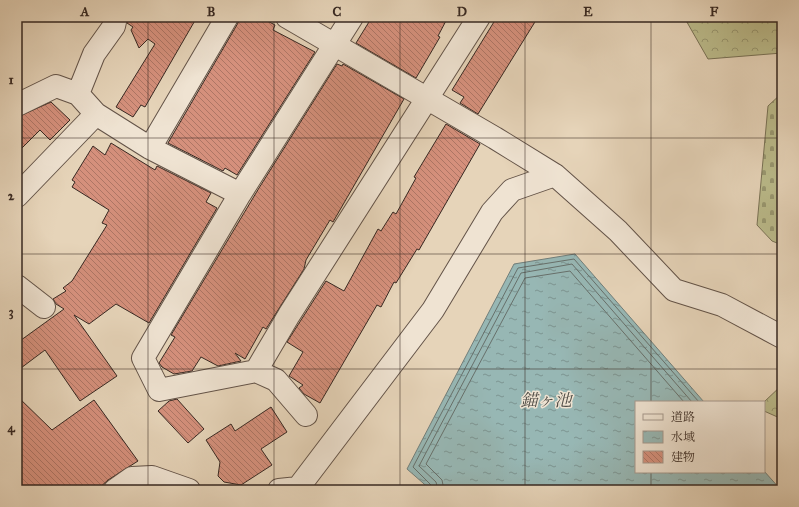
<svg xmlns="http://www.w3.org/2000/svg" width="799" height="507" viewBox="0 0 799 507" font-family="'IM FELL Great Primer','Noto Serif JP',serif">
  <style>
    .forest { fill: url(#forest-crowns); stroke: #797256 }
    .cemetery { fill: url(#cemetery-stones); stroke: #797256 }
    .water { fill: url(#water-ripples); stroke: #717e7a }
    .lines { fill: none; stroke-linecap: round; stroke-linejoin: round }
    .shore { stroke: #67706b; stroke-width: 1 }
    .building { fill: url(#building-back-hatch); stroke: #372822 }
    .minor-casing { stroke: #635348; stroke-width: 24 }
    .minor { stroke: #efe3d2; stroke-width: 22 }
    .grid { fill: none; stroke: #372822; stroke-width: 1; stroke-opacity: 0.55 }
    .labels { text-anchor: middle; stroke-width: 3; stroke-linejoin: round; paint-order: stroke }
    .water-label { font-size: 17px; font-style: italic; fill: #4f4c46; stroke: #efe3d2 }
    .neatline { fill: none; stroke: #372822; stroke-width: 1.5 }
    .grid-label { font-size: 13px; text-anchor: middle; font-weight: bold; fill: #372822 }
  </style>
  <defs>
    <pattern id="forest-crowns" width="20" height="18" patternUnits="userSpaceOnUse"><rect width="20" height="18" fill="#bbbb8b"/><path d="M2 6a3 3 0 1 1 6 0M12 15a3 3 0 1 1 6 0" fill="none" stroke="#999871"/></pattern>
    <pattern id="cemetery-stones" width="16" height="16" patternUnits="userSpaceOnUse"><rect width="16" height="16" fill="#bbbb8b"/><path d="M2 7V4a2 2 0 0 1 4 0v3zM10 15v-3a2 2 0 0 1 4 0v3z" fill="#999871"/></pattern>
    <pattern id="water-ripples" width="26" height="14" patternUnits="userSpaceOnUse"><rect width="26" height="14" fill="#97b7b4"/><path d="M2 4q2-2 4 0t4 0M15 11q2-2 4 0t4 0" fill="none" stroke="#7c9592"/></pattern>
    <pattern id="building-back-hatch" width="6" height="6" patternUnits="userSpaceOnUse"><rect width="6" height="6" fill="#d5907c"/><path d="M-1 5l2 2M0 0l6 6M5-1l2 2" fill="none" stroke="#ae7665"/></pattern>
  </defs>
  <rect width="100%" height="100%" fill="#e6d4b9"/>
  <filter id="stains"><feTurbulence type="fractalNoise" baseFrequency=".005" numOctaves="4"/><feColorMatrix values="0 0 0 0 .2 0 0 0 0 .09 0 0 0 0 .02 0 0 0 .5 -.17"/></filter>
  <radialGradient id="worn" r=".72"><stop offset=".6" stop-color="#630" stop-opacity="0"/><stop offset="1" stop-color="#630" stop-opacity=".3"/></radialGradient>
  <path class="forest" d="M684 17H782V53L708 59Z
    M782 385V419L764 411V402Z"/>
  <path class="cemetery" d="M782 93V245L772 241 757 225 768 106Z"/>
  <path class="water" d="M575 254 704 402H636V472L764 471 781 490H431L407 469 514 264Z"/>
  <g class="lines">
    <path class="shore" d="M433 490 432 486 413 467 518 268 574 259 699 402
      M438 490 436 482 419 466 521 273 572 264 692 402
      M444 490 442 480 426 464 525 278 570 271 684 402"/>
  </g>
  <path class="building" d="M128 17H197L145 107 141 105 133 117 116 107 155 44 148 39 139 48 131 30 133 27 127 23Z
    M239 17H260L275 25 273 30 315 52 237 175 225 168 223 171 168 143 238 23Z
    M372 17H448L438 36 440 37 416 78 356 43Z
    M497 17H538L478 114 460 103 464 97 452 90Z
    M337 64 342 66 343 64 404 99 333 222 330 220 306 260 304 269 266 329 263 327 245 359 235 353 241 361 218 366 201 357 192 371 174 374 162 367 159 363 175 337 171 335 259 188Z
    M51 102 70 120 50 140 40 130 17 153V117Z
    M446 124 480 144 419 250 417 249 396 283 394 282 381 307 377 305 320 403 304 394 299 388 303 385 289 376 303 352 287 342 326 281 344 291 378 229 381 231 393 212 396 214 416 178 414 177Z
    M111 143 155 170 157 166 211 193 206 202 217 208 149 323 116 304 89 324 74 315 117 376 80 401 45 350 17 371V343L64 309 56 304 53 299 66 291 63 288 72 281 107 225 102 223 109 210 72 187 75 182 72 180 93 146 105 155Z
    M17 396 52 430 94 400 138 461 108 480 97 490H17Z
    M177 399 204 429 188 443 158 411 169 401Z
    M271 407 287 432 261 449 272 465 241 485 224 482 218 476 220 462 206 440 231 424 235 431Z"/>
  <g class="lines">
    <defs>
      <path id="minor" d="M227 17 150 148 240 194
        M287 17 495 138 555 175 618 231 674 290 722 305 782 337
        M352 17 240 194 143 358 159 390 256 371 289 315 479 17
        M78 94 94 54 114 26 116 17
        M17 105 56 86 78 94 96 114 150 148
        M17 196 96 114
        M17 286 44 307
        M256 371 276 380 306 415
        M298 488 433 310 492 212 512 190 555 175
        M115 490 132 478 152 477 189 490
        M279 490 298 488 302 490"/>
    </defs>
    <use href="#minor" class="minor-casing"/>
    <use href="#minor" class="minor"/>
  </g>
  <path class="grid" d="M148 17V490M274 17V490M400 17V490M525 17V490M651 17V402M17 138H782M17 254H782M17 369H782M651 472V490"/>
  <g class="labels">
    <g class="water-label">
      <text x="546" y="406">錨ヶ池</text>
    </g>
  </g>
  <rect width="799" height="507" fill="none" stroke="#e6d4b9" stroke-width="44"/>
  <rect x="635" y="401" width="130" height="72" fill="#efe3d2" stroke="#a5988c"/>
  <rect x="643" y="414" width="20" height="6" fill="#efe3d2" stroke="#a5988c"/>
  <text x="671" y="421" font-size="12" fill="#372822">道路</text>
  <rect x="643" y="431" width="20" height="12" fill="url(#water-ripples)" stroke="#a5988c"/>
  <text x="671" y="441" font-size="12" fill="#372822">水域</text>
  <rect x="643" y="451" width="20" height="12" fill="url(#building-back-hatch)" stroke="#a5988c"/>
  <text x="671" y="461" font-size="12" fill="#372822">建物</text>
  <rect x="22" y="22" width="755" height="463" class="neatline"/>
  <g class="grid-label">
    <text x="85" y="16">A</text>
    <text x="211" y="16">B</text>
    <text x="337" y="16">C</text>
    <text x="462" y="16">D</text>
    <text x="588" y="16">E</text>
    <text x="714" y="16">F</text>
    <text x="11" y="84">1</text>
    <text x="11" y="200">2</text>
    <text x="11" y="316">3</text>
    <text x="11" y="432">4</text>
  </g>
  <rect width="100%" height="100%" filter="url(#stains)"/>
  <rect width="100%" height="100%" fill="url(#worn)"/>
</svg>
